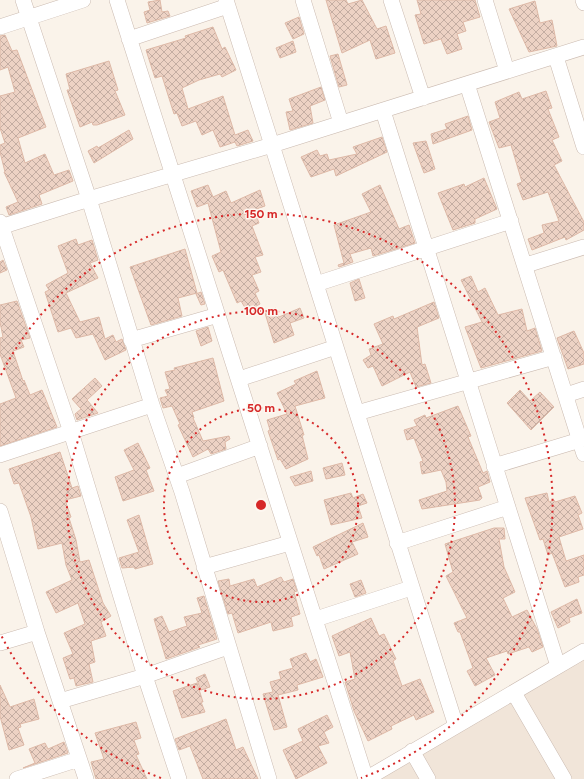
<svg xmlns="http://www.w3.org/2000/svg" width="584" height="779" viewBox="0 0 584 779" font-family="Figtree,sans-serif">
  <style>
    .residential { fill: #f1e5d9 }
    .building { fill: url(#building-cross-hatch); stroke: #deb9a7 }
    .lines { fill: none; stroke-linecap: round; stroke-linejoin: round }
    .minor-casing { stroke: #cbbbb1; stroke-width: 16 }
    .minor { stroke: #fff; stroke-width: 15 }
    .ring { fill: none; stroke: #d62828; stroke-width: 2; stroke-dasharray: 2 4 }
    .centre { fill: #d62828; stroke: #fdf7f0; stroke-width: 2 }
    .ring-label { font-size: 12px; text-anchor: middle; font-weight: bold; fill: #d62828; stroke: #fdf7f0; stroke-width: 3; stroke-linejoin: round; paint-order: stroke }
  </style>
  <defs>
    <pattern id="building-cross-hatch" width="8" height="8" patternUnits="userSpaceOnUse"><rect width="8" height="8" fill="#edd2c4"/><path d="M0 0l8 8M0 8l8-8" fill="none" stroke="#c4ada2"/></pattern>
  </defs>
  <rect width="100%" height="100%" fill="#faf3ea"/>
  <path class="residential" d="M584 656V779H370Z"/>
  <path class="building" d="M160 0 162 12 168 11 170 16 147 23 144 12 150 10 148 2Z
    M326 0H346L348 4 362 0 377 29 386 26 395 53 376 59 370 40 342 53Z
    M417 0H475L480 17 463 22 466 31 457 34 462 49 447 54 441 39 424 44 415 15 421 14Z
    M535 1 540 23 552 20 557 46 529 52 509 9Z
    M299 17 304 34 293 39 285 23Z
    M213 27 222 49 225 47 236 70 222 77 220 74 199 80 182 88 188 109 223 96 235 135 248 130 253 141 237 146 235 142 220 147 213 130 202 135 196 121 182 126 177 113 174 114 162 76 155 78 146 50 186 38 185 36Z
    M5 35 12 51 17 50 46 127 18 138 25 163 45 154 54 175 69 170 73 181 39 195 42 204 9 215 6 207 18 202 4 172H5L0 152V145L5 143 0 128V96L15 92 8 67 0 70V36Z
    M293 41 296 52 280 58 276 48Z
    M338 54 347 85 339 87 330 56Z
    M109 61 118 90 115 91 125 115 97 125H93L92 122 80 127 67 90H70L66 74Z
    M321 87 325 100 310 106 313 123 290 130 286 112 293 111 289 99Z
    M546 91 552 108 548 109 559 137 552 140 562 161 554 165 584 222V230L566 240 565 237 532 250 528 239 544 233 542 225 559 221 548 192 523 200 517 184 522 182 511 145 499 148 489 122 500 118 495 102 519 92 522 99Z
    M468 116 472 130 433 144 431 134 447 129 445 124Z
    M129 130 133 139 94 163 88 151 97 146 98 148Z
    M382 137 387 152 336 176 334 169 311 177 301 157 317 150 320 156 327 154 329 160 357 154 353 147Z
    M426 141 435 169 424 173 413 143Z
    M484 178 497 209 475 219V223L453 230 438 193 464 184 465 187Z
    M208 185 213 197 226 191 231 203 260 190 265 206 254 210 259 223 252 226 263 255 255 257 261 272 252 275 259 291 255 293 260 304 247 311 241 301 237 303 223 270 219 272 212 256 221 252 208 203 197 207 191 191Z
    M380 185 399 229 409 225 415 243 373 256 371 248 350 254 353 262 339 267 338 265 344 263 334 225 371 212 362 194Z
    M76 239 78 245 92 240 98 260 90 263 98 278 66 293 80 322 99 317 105 339 113 335 116 342 122 339 126 350 105 360 93 334 76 338 71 328 58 332 45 292 49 290 46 285 68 273 58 246Z
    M185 249 197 293 178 298 182 316 151 325 130 267Z
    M3 260 7 270 0 273V262Z
    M471 276 478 292 485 288 498 315 522 309 527 331 535 328 542 351 481 368 465 327 482 322 461 280Z
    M359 279 365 298 355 301 350 283Z
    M201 292 205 304 201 305 196 294Z
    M17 301 30 338 21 340 24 347 13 351 23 381 24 380 30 395 42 390 57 427 0 446V404L16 398 0 354V338L3 337 0 322V305Z
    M434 302 439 318 417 327 422 365 425 364 431 383 416 387 410 372 382 386 373 366 368 368 363 360 371 355 369 349 383 344 374 324 393 316 394 319Z
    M276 308 279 317 300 308 304 318 290 323 294 335 274 343 265 313Z
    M208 327 212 341 201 346 196 331Z
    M574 331 584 353V364L568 369 557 338Z
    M213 358 224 401 192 412 194 418H193L203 441 229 436 230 439 225 442 226 449 211 454 208 449 193 457 178 425 180 424 172 406 163 408 160 398 168 396 165 390 170 389 165 372 175 370 174 368Z
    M317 371 325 398 295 406 304 435H302L308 459 286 469 280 459 278 460 268 431 270 430 267 420 287 414 277 393 296 384 294 381Z
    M95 378 102 386 87 400 98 413 77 420 75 414 81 409 72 399Z
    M520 390 530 401 540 392 554 407 531 430 507 403Z
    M458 406 471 436 468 437 483 473 487 471 490 482 478 487 482 498 480 500 422 509 419 500 447 491 446 482 441 470 422 474 420 462 423 461 414 438 407 440 404 430 417 426 414 420 425 415 426 418Z
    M138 443 150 468 146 470 154 491 123 501 115 477 134 470 124 450Z
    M60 452 72 488 78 486 81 496 65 500 71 517 69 518 76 540 80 562 89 560 103 603 111 616 101 622 106 636 91 641 95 662 89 664 93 682 76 686 74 678 70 679 63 658 73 654 64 633 85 624 78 603 56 613 46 592 72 580 66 565 62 543 38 549 31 517 19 483 14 484 9 469Z
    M342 463 345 475 326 479 323 468Z
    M311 471 313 481 295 486 290 477Z
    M351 493 353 498 363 494 367 503 358 506 362 518 331 525 324 500Z
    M547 493 549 502 554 500 555 502 575 496 582 513 578 515 583 529 559 537 566 561 584 555V575L578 577 579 582 565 587 552 553 548 555 543 539 540 540 525 498Z
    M139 515 153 564 135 569 134 567 122 568 119 558 139 552 127 520Z
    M363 523 368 537 352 542 358 554 324 569 319 555 317 556 313 547Z
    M494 528H504L505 539H499L504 567 515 592 503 598 512 617 527 610 537 629 543 647 532 652 529 647 508 654 507 651 486 658 495 675 475 686 467 671 473 668 460 632H458L454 623 467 618 446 576 453 572 445 544Z
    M281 577 284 582 293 579 297 591 294 592 300 614 291 617 293 626 273 631 271 622 238 633 232 613 228 614 218 581 229 579 230 586 254 579 257 587Z
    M361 580 366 593 355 597 350 584Z
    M204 596 217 639 198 645 200 647 166 659 154 619 162 616 169 632 187 626 184 617 202 613 197 598Z
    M577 599 582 613 569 618 570 622 558 628 551 612Z
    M371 618 379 636 384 634 396 659 393 661 402 686 420 679 434 712 416 720 414 715 391 726 392 729 368 741 354 711 345 682 355 679 350 652 339 656 332 636Z
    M306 653 310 662 316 659 323 677 297 685 298 690 278 695 287 727 274 730 263 694 273 692 270 682 281 679 279 672 293 668 290 659Z
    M205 674 210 687 201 690 196 678Z
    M197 683 203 702H201L205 712 182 718 173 691Z
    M0 685 10 707 34 699 39 719 20 724 21 727 18 728 24 745 9 750 0 716Z
    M327 715 333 727 324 732 329 743 318 746 327 763 296 779 283 750 303 741 298 729Z
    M226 719 236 750 243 747 258 779H203L190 746 179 750 175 739Z
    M136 722 141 738 134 740 139 754 136 755 147 779H96L91 762 104 759 95 733Z
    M64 742 68 753 23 768 35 763 29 749 45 743 48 749Z"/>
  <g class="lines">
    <defs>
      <path id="minor" d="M23 0 89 199 152 405 182 492 269 779
        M117 0 366 779
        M226 0 456 726
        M303 0 341 123
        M391 0 423 98
        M485 0 507 71
        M583 0 584 3
        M0 27 83 0
        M129 39 228 6
        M556 57 584 147
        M467 84 584 454
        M383 111 558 666
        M0 222 71 432 145 676 179 779
        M0 227 89 199 272 145 584 47
        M526 265 584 247
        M316 284 511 221
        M131 340 218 315
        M239 379 336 347
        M566 395 584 389
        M357 413 554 357
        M0 455 152 405
        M494 466 580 440
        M177 476 260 446
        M0 511 37 632 86 779
        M397 543 508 507
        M204 567 290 543
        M316 619 411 588
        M0 643 37 632
        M514 693 564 779
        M60 701 145 676 228 647
        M412 751 428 779
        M17 779 79 759
        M366 779 584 651"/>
    </defs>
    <use href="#minor" class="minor-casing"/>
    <use href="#minor" class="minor"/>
  </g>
  <g class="ring">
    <circle cx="261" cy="505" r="97"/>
    <circle cx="261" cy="505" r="194"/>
    <path d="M161 778A291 291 0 0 1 1 635M1 375A291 291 0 1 1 361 778"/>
  </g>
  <circle cx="261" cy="505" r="6" class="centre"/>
  <g class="ring-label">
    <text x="261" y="218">150 m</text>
    <text x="261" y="315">100 m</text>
    <text x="261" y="412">50 m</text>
  </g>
</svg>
